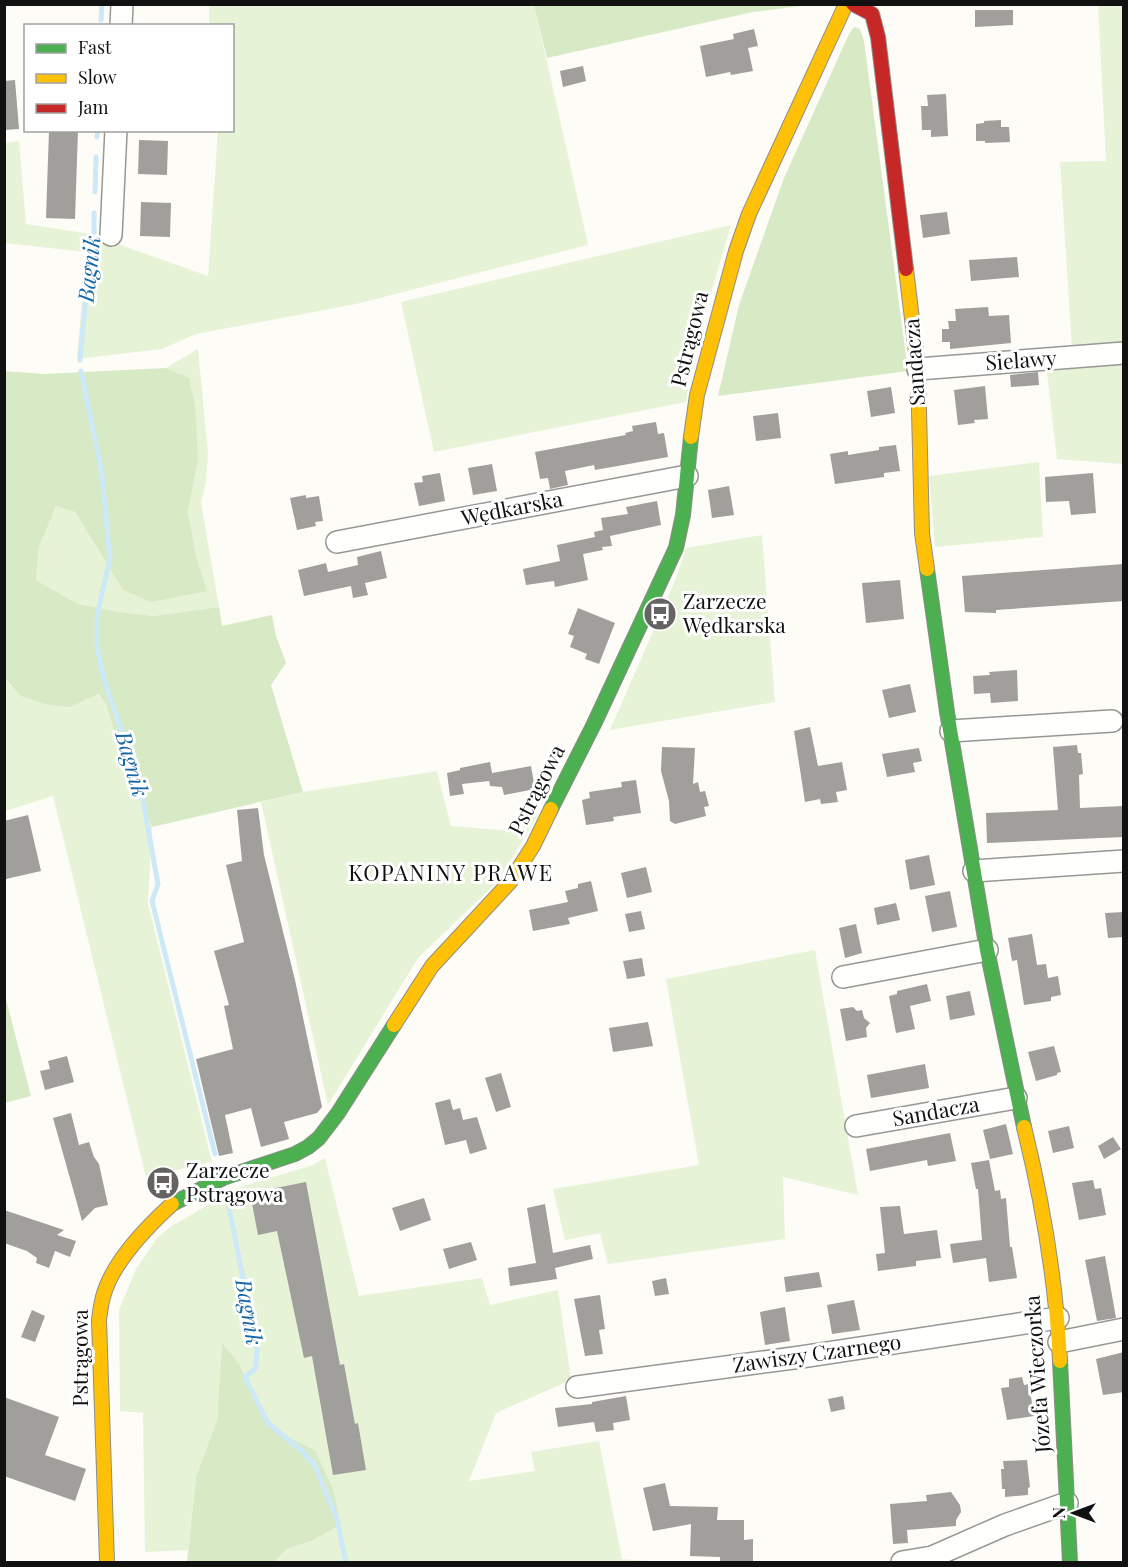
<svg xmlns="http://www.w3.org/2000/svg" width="1128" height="1567" viewBox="0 0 1128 1567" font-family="'Playfair Display',serif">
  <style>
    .green { fill: #e7f3d7 }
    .forest { fill: #d8eac5 }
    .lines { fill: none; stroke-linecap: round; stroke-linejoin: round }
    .stream { stroke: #cde8f7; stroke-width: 5 }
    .building { fill: #a19f9c }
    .street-casing { stroke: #979795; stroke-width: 24 }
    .fast-casing { stroke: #8e8d8b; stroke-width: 16 }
    .slow-casing { stroke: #8e8d8b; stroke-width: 16 }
    .jam-casing { stroke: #8e8d8b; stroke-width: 16 }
    .street { stroke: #fffffe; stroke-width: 21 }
    .fast { stroke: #4caf50; stroke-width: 14 }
    .slow { stroke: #ffc107; stroke-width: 14 }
    .jam { stroke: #c62828; stroke-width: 14 }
    .labels { text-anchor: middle; stroke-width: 6; stroke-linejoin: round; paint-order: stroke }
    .street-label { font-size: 21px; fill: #111; stroke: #fff }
    .poi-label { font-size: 21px; fill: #111; stroke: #fff; text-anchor: start }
    .water-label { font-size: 22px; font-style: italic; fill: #1768a6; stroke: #fff }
    .neighbourhood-label { font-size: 22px; letter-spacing: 1.5px; fill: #111; stroke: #fff }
  </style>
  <rect width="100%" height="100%" fill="#fdfcf7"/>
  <path class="green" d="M534 4 588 245 356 304 196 334 162 349 77 359 86 252 5 243V143L19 141 26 224 90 234 208 276 218 131 232 130V26L209 25V5Z
    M1098 5H1123V343L1072 348 1060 162 1106 161Z
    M731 225 691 362 686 402 434 452 401 302Z
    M198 349 208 453 206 482 201 503 219 607 153 616 120 612 78 604 36 580 39 547 55 506 75 512 123 590 207 591 196 556 188 512 198 460 189 379 166 368Z
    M1123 360V464L1057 459 1046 364Z
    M1039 462 1043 537 935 547 929 476Z
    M762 535 775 702 610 730 675 581 686 548Z
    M6 680 20 696 44 704 97 694 106 704 114 731 152 827 148 903 212 1162 146 1177 53 796 5 811V682Z
    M437 771 451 826 510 831 539 814 497 882 418 958 328 1105 261 802 303 792Z
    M815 950 858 1195 783 1177 785 1239 608 1264 600 1233 565 1240 553 1189 699 1165 666 979Z
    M325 1158 359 1296 482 1278 490 1305 558 1290 571 1380 496 1413 469 1481 535 1471 531 1452 599 1441 622 1559 659 1562H274L287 1549 311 1541 341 1525 333 1488 315 1450 287 1436 261 1414 240 1365 222 1344 217 1420 196 1477 188 1550 145 1552 143 1413 120 1411 119 1310 136 1269 157 1238 170 1227 237 1188 313 1165Z"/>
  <path class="forest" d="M534 5V4L809 5 753 12 547 58Z
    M854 27 860 29 864 41 908 371 718 396 739 305 784 178 849 34Z
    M166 368 189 378 195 405 198 460 188 512 196 556 207 591 151 602 123 590 75 512 56 506 39 547 36 580 78 604 120 612 153 616 219 607 222 626 272 615 276 636 286 663 271 685 303 792 152 827 114 731 106 704 98 694 70 707 44 704 20 696 7 680 5 682 4 371 44 374Z
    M5 995 31 1096 5 1103H4Z
    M222 1343 240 1365 261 1414 287 1436 315 1450 333 1488 341 1525 311 1541 287 1549 274 1562H187L196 1477 217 1420Z"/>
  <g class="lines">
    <path class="stream" d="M101 20 102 4
      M97 137 98 130
      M95 192 96 157
      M80 360 88 276 94 242V213
      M81 371 102 474 110 559 97 615V646L104 680 123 735 137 767 158 884 152 901 215 1154
      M229 1207 257 1350 256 1368 245 1377 268 1423 302 1451 314 1464 336 1516 346 1562"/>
  </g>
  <path class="building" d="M975 10H1013V25L975 27Z
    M754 29 758 46 748 48 753 71 731 75 730 72 706 77 700 46 734 39 733 34Z
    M583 66 586 81 563 87 560 71Z
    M15 80 19 129 4 130V81Z
    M946 94 948 136 931 137V130H922L921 106H928L927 95Z
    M1001 120V127H1009L1010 142 985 143V141H976V124L984 123V121Z
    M49 130H78L75 219 46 218Z
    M139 140 168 141 167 175 138 174Z
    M141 202 171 203 170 237 140 236Z
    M947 212 950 234 923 238 920 215Z
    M1017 257 1019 277 971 281 969 260Z
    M988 307 989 316 1009 315 1011 343 950 349V342H942V329H949L948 321H956L955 309Z
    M1038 372 1039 385 1011 387 1010 375Z
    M985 386 988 419 974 420 975 423 958 425 954 390Z
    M891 387 895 413 871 417 867 391Z
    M778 413 781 438 756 441 753 416Z
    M656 422 658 434 664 433 668 457 595 470 594 465 565 471 568 485 550 489 548 478 540 479 535 452 626 435 625 433 633 431 632 426Z
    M896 445 900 471 884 473V477L835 484 830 454 848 451V455L879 450V447Z
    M492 464 497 491 473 495 468 468Z
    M440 473 445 501 419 506 414 483 423 482 422 476Z
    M1093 473 1096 513 1071 515 1069 501 1046 502 1045 477Z
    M729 486 734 515 712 518 708 490Z
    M306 495V498L319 496 323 521 315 522 316 526 297 530 290 498Z
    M657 501 661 525 610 536 612 546 602 547 603 550 583 554 588 580 555 587 554 581 526 585 523 569 560 561 557 545 595 537 594 532 603 530 601 518 628 514 626 507Z
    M381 551 387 578 365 583 368 595 353 598 351 586 304 596 298 570 326 563 328 572 358 565 357 557Z
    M1124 564V601L996 610V613L965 612 962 576Z
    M900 580 904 619 866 623 862 583Z
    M578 608 615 623 599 664 585 659 587 654 570 647 574 636 568 634Z
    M1017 670 1018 701 991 703 990 693 974 694 973 676 990 675 989 672Z
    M910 684 916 712 889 718 882 690Z
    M810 727 818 766 842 762 847 790 836 792 838 802 821 804 820 799 805 802 794 731Z
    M1077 745 1078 753H1081L1083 774 1079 775 1080 808 1124 806V837L987 843 986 813 1058 810 1053 747Z
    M662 747 695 748 693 784 698 782 700 792 705 791 709 806 704 807 706 816 675 824 670 821 669 801 661 771Z
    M919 748 922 761 913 763 915 772 887 777 882 754Z
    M490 762 492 773 531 766 535 789 504 795 502 787 490 786 489 781 462 784 464 794 450 796 447 773 460 770V768Z
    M636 780 641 813 613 817 614 821 586 825 582 800 590 798 589 792 622 787 621 782Z
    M258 808 264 855 295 980 322 1107 317 1113 284 1122 289 1139 261 1147 251 1108 225 1115 233 1153 219 1156 196 1059 233 1049 224 1006 229 1005 214 951 244 942 226 865 242 861 237 810Z
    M28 815 41 871 6 879 4 871V821Z
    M929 855 935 885 910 890 905 860Z
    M646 867 652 892 627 898 621 873Z
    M591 881 598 911 568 918 570 924 533 931 529 910 568 902 565 891 578 888V884Z
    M950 891 957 927 932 932 925 896Z
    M896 903 900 920 877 925 874 908Z
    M641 911 645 929 629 932 625 914Z
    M1124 912V937L1108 938 1105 913Z
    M856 924 862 953 845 958 839 928Z
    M1032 934 1037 965 1046 964 1048 978 1058 976 1061 995 1051 997V1001L1024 1005 1017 960 1012 961 1008 938Z
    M642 958 645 976 627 979 623 961Z
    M927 984 931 1001 910 1006 915 1029 896 1033 889 996 897 994V991Z
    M970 991 975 1015 950 1020 946 996Z
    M853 1007 857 1011 862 1010 864 1018 870 1023 866 1028 867 1037 846 1041 840 1009Z
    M648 1022 653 1046 613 1052 609 1028Z
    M1054 1046 1061 1072 1057 1073V1075L1036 1081 1028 1052Z
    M67 1056 74 1082 45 1090 40 1071 50 1069 48 1061Z
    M925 1064 929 1088 871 1098 867 1075Z
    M501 1073 511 1107 496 1112 485 1078Z
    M450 1099 453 1110 460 1108 463 1120 477 1117 487 1149 470 1154 466 1140 445 1145 435 1103Z
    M71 1113 79 1145 89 1142 94 1157 99 1164 108 1205 95 1208 82 1221 53 1118Z
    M1006 1124 1013 1154 990 1159 983 1130Z
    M1069 1126 1074 1148 1053 1153 1048 1131Z
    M950 1133 956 1161 928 1166 927 1160 870 1171 866 1149Z
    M1113 1137 1121 1149 1104 1159 1098 1146Z
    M989 1160 995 1191 1000 1190 1001 1199 1006 1198 1010 1247H1012L1017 1278 989 1282 986 1258 953 1263 950 1244 982 1240 978 1189H976L971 1163Z
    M1093 1180 1095 1189 1101 1188 1106 1215 1079 1220 1072 1183Z
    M306 1182 340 1365 344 1364 355 1424 358 1423 366 1470 333 1475 312 1356 304 1358 277 1231 258 1235 250 1193Z
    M424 1198 431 1220 400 1231 392 1208Z
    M545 1204 553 1253 590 1245 593 1259 555 1268 557 1279 510 1286 508 1268 536 1263 527 1208Z
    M900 1206 904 1234 937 1230 941 1258 916 1261V1266L878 1271 876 1254 885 1253 880 1207Z
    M4 1210 64 1230 57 1235 76 1241 70 1257 55 1251 49 1268 36 1263 37 1258 27 1251 4 1243Z
    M471 1242 477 1260 449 1269 443 1249Z
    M1105 1256 1116 1318 1097 1321 1085 1260Z
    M819 1272 822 1287 786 1292 784 1277Z
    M666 1278 669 1294 655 1296 652 1281Z
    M600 1295 605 1329 599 1330 603 1354 585 1356 574 1299Z
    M854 1300 860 1330 832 1334 827 1305Z
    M785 1307 790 1341 765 1345 760 1312Z
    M32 1310 45 1316 35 1342 21 1337Z
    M1124 1352V1392L1103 1395 1096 1359Z
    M1022 1377 1024 1385 1029 1384 1034 1416 1007 1420 1001 1388 1009 1387V1379Z
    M626 1396 630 1420 613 1423 614 1430 596 1432 594 1422 558 1427 555 1408 592 1404V1402Z
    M843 1396 845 1409 831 1412 828 1399Z
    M4 1397 59 1417 45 1455 86 1469 75 1501 4 1476Z
    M1027 1460 1030 1487 1028 1488V1495L1005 1497V1489H1002L1001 1469H1004L1003 1461Z
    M665 1483 670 1506 718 1507 717 1520H744V1540L753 1539V1563H720V1557L690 1556 691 1524 653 1531 643 1488Z
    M951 1492 960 1505 961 1512 956 1520V1526L907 1530 908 1543 893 1544 890 1504 927 1501 926 1495Z"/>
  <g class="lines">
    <defs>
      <path id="street" d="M121 26 122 4
        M111 235 116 130
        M918 369 1124 353
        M337 542 687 476
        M951 731 1112 721
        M974 871 1124 861
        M843 977 987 950
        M856 1126 1016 1098
        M1059 1342 1124 1329
        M577 1387 801 1357 1058 1318
        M902 1562 932 1557 1005 1525 1067 1503"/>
      <path id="fast" d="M927 569 947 712 987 950 1024 1127
        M551 809 594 724 676 548 683 515 691 437
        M172 1204 223 1178 295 1154 308 1147 319 1138 338 1113 394 1025
        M1060 1361 1070 1562"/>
      <path id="slow" d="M906 269 918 369 922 533 927 569
        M691 437 697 395 736 251 749 214 846 4
        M394 1025 432 966 510 882 533 846 551 809
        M1024 1127C1043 1204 1056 1282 1060 1361
        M107 1562 99 1320C100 1312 101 1304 103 1297 112 1262 147 1227 172 1204"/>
      <path id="jam" d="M853 4 872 14 878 37 906 269"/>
    </defs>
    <use href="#street" class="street-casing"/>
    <use href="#fast" class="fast-casing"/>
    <use href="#slow" class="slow-casing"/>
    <use href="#jam" class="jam-casing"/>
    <use href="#street" class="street"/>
    <use href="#fast" class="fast"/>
    <use href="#slow" class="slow"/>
    <use href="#jam" class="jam"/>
  </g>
  <defs>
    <symbol id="bus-disc" viewBox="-11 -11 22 22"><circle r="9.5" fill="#646362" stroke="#fff"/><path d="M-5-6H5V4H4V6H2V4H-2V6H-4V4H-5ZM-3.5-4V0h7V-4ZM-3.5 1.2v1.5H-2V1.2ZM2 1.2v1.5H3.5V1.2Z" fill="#fff"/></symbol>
  </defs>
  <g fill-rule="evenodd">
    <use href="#bus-disc" x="641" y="595" width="38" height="38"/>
    <use href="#bus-disc" x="144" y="1164" width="38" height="38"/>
  </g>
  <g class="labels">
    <g class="street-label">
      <text transform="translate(690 339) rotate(-76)" y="7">Pstrągowa</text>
      <text transform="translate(1021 361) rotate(-4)" y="7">Sielawy</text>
      <text transform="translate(915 362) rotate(-94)" y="7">Sandacza</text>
      <text transform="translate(512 509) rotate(-11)" y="7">Wędkarska</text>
      <text transform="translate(537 790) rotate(-63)" y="7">Pstrągowa</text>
      <text transform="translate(936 1112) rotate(-10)" y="7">Sandacza</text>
      <text transform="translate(817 1354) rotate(-8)" y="7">Zawiszy Czarnego</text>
      <text transform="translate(81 1358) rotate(-90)" y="7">Pstrągowa</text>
      <text transform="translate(1038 1374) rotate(-94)" y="7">Józefa Wieczorka</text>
    </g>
    <g class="poi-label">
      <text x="683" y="609">Zarzecze<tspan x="683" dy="24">Wędkarska</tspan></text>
      <text x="186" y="1178">Zarzecze<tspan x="186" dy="24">Pstrągowa</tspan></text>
    </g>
    <g class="water-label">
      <text transform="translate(89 269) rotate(-84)" y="8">Bagnik</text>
      <text transform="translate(132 764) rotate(74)" y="8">Bagnik</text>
      <text transform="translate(249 1312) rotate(80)" y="8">Bagnik</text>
    </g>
    <g class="neighbourhood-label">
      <text x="451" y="881">KOPANINY PRAWE</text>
    </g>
  </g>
  <rect width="1128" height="1567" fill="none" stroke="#111111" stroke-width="12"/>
  <rect x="24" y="24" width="210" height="108" fill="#ffffff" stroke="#a0a0a0" stroke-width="1.5"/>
  <rect x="36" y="44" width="30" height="9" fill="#4caf50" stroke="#a0a0a0" stroke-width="1.5"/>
  <text x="78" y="54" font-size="18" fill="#111111">Fast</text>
  <rect x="36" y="74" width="30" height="9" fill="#ffc107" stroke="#a0a0a0" stroke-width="1.5"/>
  <text x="78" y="84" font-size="18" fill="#111111">Slow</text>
  <rect x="36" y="104" width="30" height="9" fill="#c62828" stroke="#a0a0a0" stroke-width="1.5"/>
  <text x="78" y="114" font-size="18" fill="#111111">Jam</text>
  <g transform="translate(1074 1513) rotate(270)" stroke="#ffffff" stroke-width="4.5" paint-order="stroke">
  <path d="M0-4.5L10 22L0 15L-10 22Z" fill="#111111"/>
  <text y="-9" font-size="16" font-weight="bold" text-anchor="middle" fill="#111111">N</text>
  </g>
</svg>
